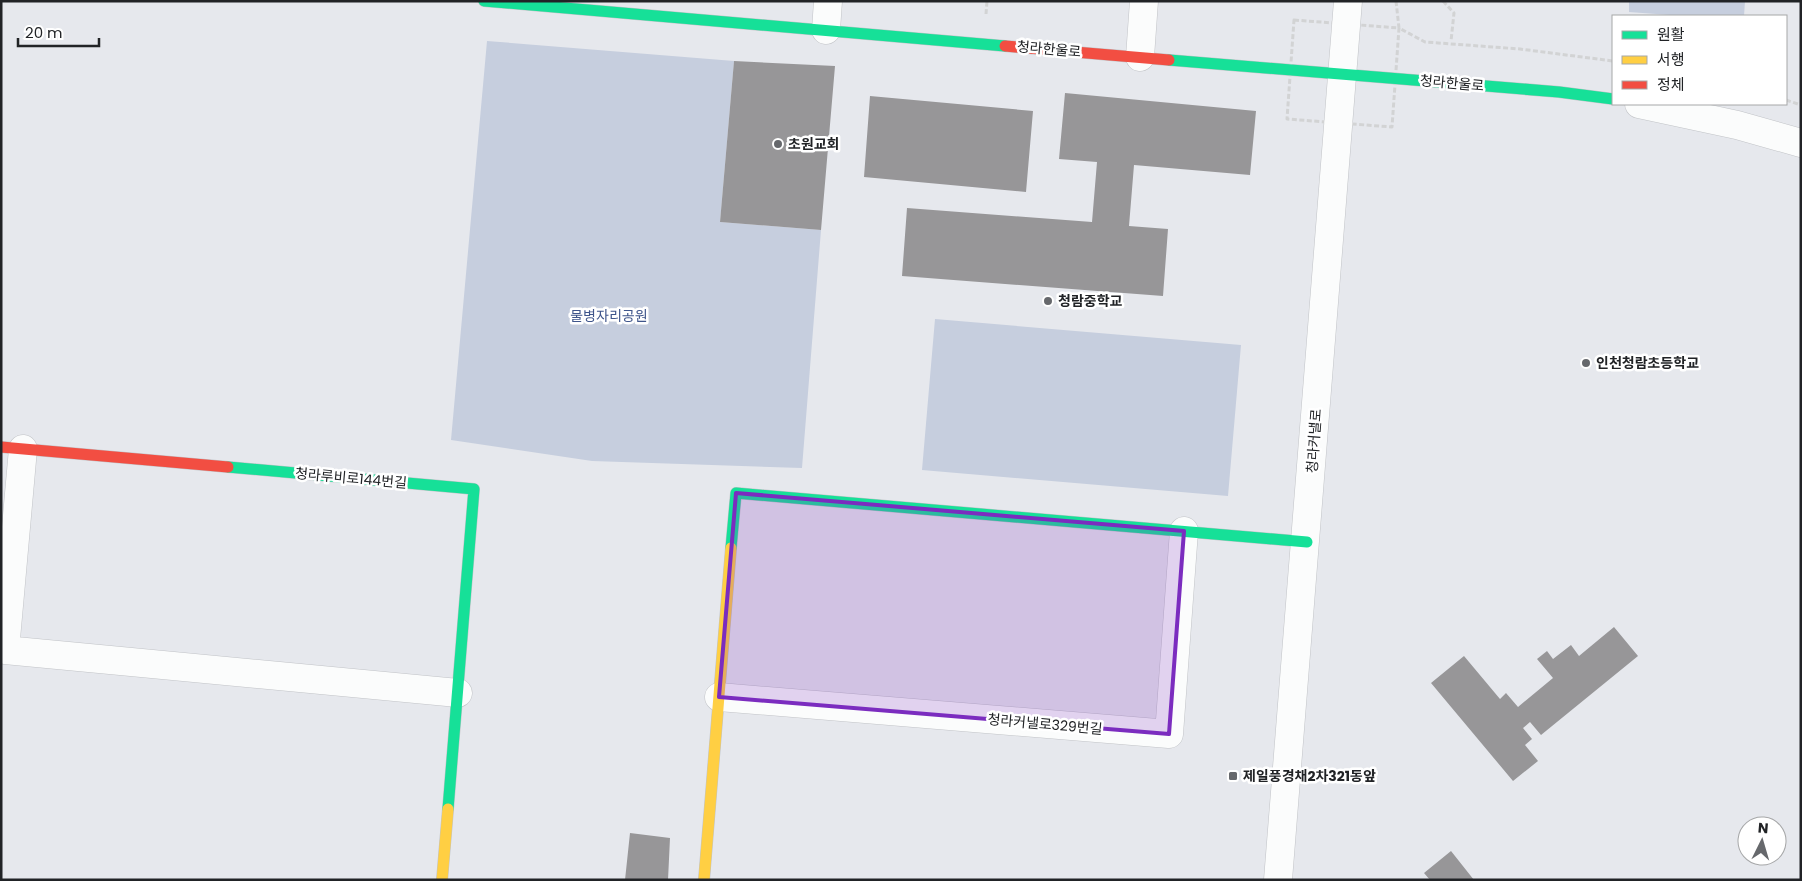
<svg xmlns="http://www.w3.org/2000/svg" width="1802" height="881" viewBox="0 0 1802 881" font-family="Poppins,'Noto Sans KR',sans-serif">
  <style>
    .green { fill: #c6cede }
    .building { fill: #979698 }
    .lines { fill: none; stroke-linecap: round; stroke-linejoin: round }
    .street-casing { stroke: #c1c3c7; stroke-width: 29 }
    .fast-casing { stroke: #c1c3c7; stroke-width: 12 }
    .slow-casing { stroke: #c1c3c7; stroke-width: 12 }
    .jam-casing { stroke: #c1c3c7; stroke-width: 12 }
    .path { stroke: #d2d3d4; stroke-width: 3; stroke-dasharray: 5 2.5; stroke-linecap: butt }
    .street { stroke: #fbfcfc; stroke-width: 28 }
    .fast { stroke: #16e098; stroke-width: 11 }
    .slow { stroke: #ffcf43; stroke-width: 11 }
    .jam { stroke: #f24e42; stroke-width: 11 }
    .marked { fill: #7b2cbf; fill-opacity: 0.2; stroke: #7b2cbf; stroke-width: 4; stroke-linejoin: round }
    .poi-dot { fill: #66686c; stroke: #fff; stroke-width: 2 }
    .labels { text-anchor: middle; stroke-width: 5; stroke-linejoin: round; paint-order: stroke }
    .street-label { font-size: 14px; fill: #212326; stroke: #fff }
    .poi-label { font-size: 14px; font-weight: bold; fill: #212326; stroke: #fff; text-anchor: start }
    .park-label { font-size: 14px; fill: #3f558b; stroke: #fff }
  </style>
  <rect width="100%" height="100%" fill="#e6e8ed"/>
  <path class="green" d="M1629 1H1745L1744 16H1683L1629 12Z
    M487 41 734 61 720 222 821 230 802 468 592 461 451 440Z
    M935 319 1241 345 1228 496 922 470Z"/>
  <path class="building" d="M734 61 835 66 821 230 720 222Z
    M1065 93 1256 111 1250 175 1134 165 1129 226 1168 229 1163 296 902 276 907 208 1092 222 1097 162 1059 159Z
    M870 96 1033 111 1026 192 864 177Z
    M1614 627 1638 656 1541 735 1530 722 1523 728 1532 739 1525 745 1538 761 1513 781 1431 683 1464 656 1500 699 1506 693 1518 707 1553 678 1537 659 1547 651 1553 659 1571 645 1579 656Z
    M630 833 670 838 668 880H625Z
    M1451 851 1474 880H1430L1424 873Z"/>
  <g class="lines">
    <defs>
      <path id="street" d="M826 30 828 1
        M1140 57 1144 1
        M1639 104 1737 125 1801 143
        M23 449 5 650 458 693
        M719 697 1169 734 1184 531
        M1278 880 1348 1"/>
      <path id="fast" d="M484 1 1005 46
        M1169 60 1559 92 1613 99
        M228 467 474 489 448 809
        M731 548 736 493 1307 542"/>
      <path id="slow" d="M442 880 448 809
        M704 880 731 548"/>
      <path id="jam" d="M1005 46 1169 60
        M1 447 228 467"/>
    </defs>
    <use href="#street" class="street-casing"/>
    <use href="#fast" class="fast-casing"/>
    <use href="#slow" class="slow-casing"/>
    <use href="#jam" class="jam-casing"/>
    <path class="path" d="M1396 1 1399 28 1425 42 1520 49 1613 61
      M1443 1 1454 13 1451 41
      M986 14 987 1
      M1294 20 1399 28 1392 127 1287 119Z
      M1786 100 1801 105"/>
    <use href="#street" class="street"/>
    <use href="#fast" class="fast"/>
    <use href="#slow" class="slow"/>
    <use href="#jam" class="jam"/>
  </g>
  <path class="marked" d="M736 493 1184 531 1169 734 719 697Z"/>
  <g class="poi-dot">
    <circle cx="778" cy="144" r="5"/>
    <circle cx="1048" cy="301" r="5"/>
    <circle cx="1586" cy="363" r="5"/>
    <rect x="1228" y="771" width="10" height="10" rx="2.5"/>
  </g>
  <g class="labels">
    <g class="street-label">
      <text transform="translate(1049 49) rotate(5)" y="5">청라한울로</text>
      <text transform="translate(1452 83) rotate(5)" y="5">청라한울로</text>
      <text transform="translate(1314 441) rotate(-86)" y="5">청라커낼로</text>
      <text transform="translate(351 478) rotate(5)" y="5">청라루비로144번길</text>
      <text transform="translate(1045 724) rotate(5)" y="5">청라커낼로329번길</text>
    </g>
    <g class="poi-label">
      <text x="788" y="149">초원교회</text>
      <text x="1058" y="306">청람중학교</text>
      <text x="1596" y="368">인천청람초등학교</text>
      <text x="1243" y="781">제일풍경채2차321동앞</text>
    </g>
    <g class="park-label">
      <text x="609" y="321">물병자리공원</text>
    </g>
  </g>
  <rect width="1802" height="881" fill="none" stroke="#212326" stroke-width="5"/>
  <rect x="1612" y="15" width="175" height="90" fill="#ffffff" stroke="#a6a7a8"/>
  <rect x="1622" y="31" width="25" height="8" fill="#16e098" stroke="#a6a7a8"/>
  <text x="1657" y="40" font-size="15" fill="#212326">원활</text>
  <rect x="1622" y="56" width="25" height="8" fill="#ffcf43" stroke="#a6a7a8"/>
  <text x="1657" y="65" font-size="15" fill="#212326">서행</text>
  <rect x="1622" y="81" width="25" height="8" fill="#f24e42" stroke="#a6a7a8"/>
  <text x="1657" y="90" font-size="15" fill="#212326">정체</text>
  <g transform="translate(1762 841) rotate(5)"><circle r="24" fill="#ffffff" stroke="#a6a7a8"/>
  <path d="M0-4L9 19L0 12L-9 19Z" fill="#66686c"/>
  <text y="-8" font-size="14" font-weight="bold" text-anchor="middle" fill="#212326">N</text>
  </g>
  <path d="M18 38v8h81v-8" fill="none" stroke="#212326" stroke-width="2.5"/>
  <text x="25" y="38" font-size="15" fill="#212326" stroke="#ffffff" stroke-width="4" paint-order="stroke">20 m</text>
</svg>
